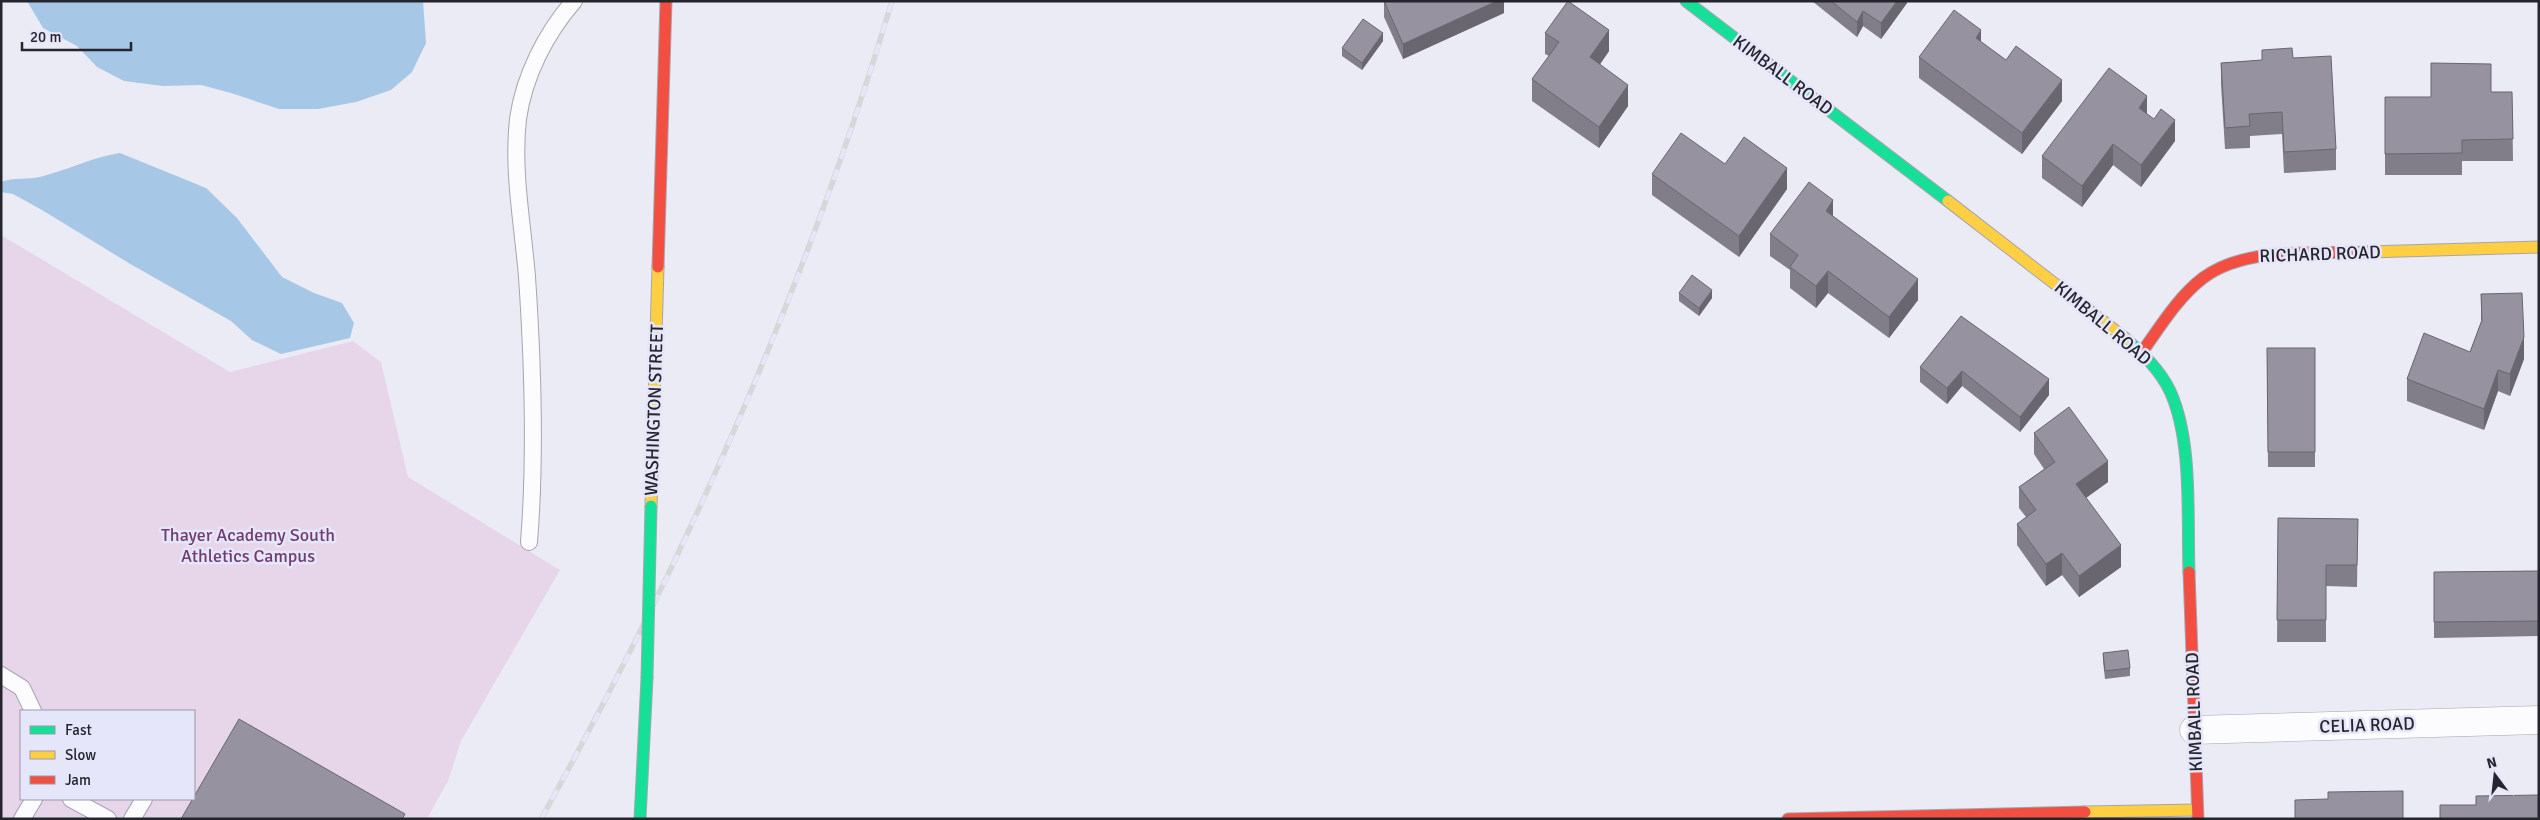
<svg xmlns="http://www.w3.org/2000/svg" width="2540" height="820" viewBox="0 0 2540 820" font-family="Signika,sans-serif">
  <style>
    .green { fill: #e7d6ea; fill-rule: evenodd }
    .water { fill: #a7c7e6 }
    .lines { fill: none; stroke-linecap: round; stroke-linejoin: round }
    .lane-casing { stroke: #a6a5af; stroke-width: 18 }
    .street-casing { stroke: #a6a5af; stroke-width: 29 }
    .fast-casing { stroke: #a6a5af; stroke-width: 13 }
    .slow-casing { stroke: #a6a5af; stroke-width: 13 }
    .jam-casing { stroke: #a6a5af; stroke-width: 13 }
    .lane { stroke: #fcfcfe; stroke-width: 16 }
    .street { stroke: #fcfcfe; stroke-width: 28 }
    .fast { stroke: #16e098; stroke-width: 11 }
    .slow { stroke: #ffcf43; stroke-width: 11 }
    .jam { stroke: #f24e42; stroke-width: 11 }
    .rail-casing { stroke: #d7d7da; stroke-width: 5.5 }
    .rail { stroke: #e6e6fb; stroke-width: 4; stroke-dasharray: 11; stroke-linecap: butt }
    .fast-bridge-casing { stroke: #a6a5af; stroke-width: 13; stroke-linecap: butt }
    .fast-bridge { stroke: #16e098; stroke-width: 11 }
    .wall { fill: #817e89 }
    .shaded-wall { fill: #69666f }
    .building { fill: #96929f; stroke: #69666f }
    .labels { text-anchor: middle; stroke-width: 5; stroke-linejoin: round; paint-order: stroke }
    .street-label { font-size: 18px; fill: #25252e; stroke: #e6e6fb }
    .park-label { font-size: 18px; fill: #723c70; stroke: #e6e6fb }
  </style>
  <rect width="100%" height="100%" fill="#ebebf6"/>
  <path class="green" d="M1 235 230 372 353 341 381 362 408 477 560 570 461 741 448 781 427 819H1ZM21 711H194V799H21Z"/>
  <path class="water" d="M27 1H423L426 43 412 72 391 90 356 102 318 109H279L231 93 201 85 163 86 124 81 97 67 77 46 43 28Z
    M120 153 206 188 237 218 282 277 314 293 342 303 354 323 350 338 281 354 252 340 231 321 132 265 42 210 13 194 1 192V182C14 177 27 180 40 177 68 170 92 157 120 153Z"/>
  <g class="lines">
    <defs>
      <path id="lane" d="M529 542C536 455 533 365 527 277 523 226 512 171 518 119 524 76 546 33 574 1
        M1 675 22 688 33 711
        M71 799 108 819
        M22 819 34 799
        M132 819 144 799"/>
      <path id="street" d="M2194 730 2539 720"/>
      <path id="fast" d="M1686 1 1948 201
        M2126 339C2143 354 2160 370 2170 391 2193 441 2187 518 2189 572
        M640 819 647 678"/>
      <path id="slow" d="M1948 201 2126 339
        M2367 252 2539 247
        M651 506 658 267
        M2085 812 2197 810"/>
      <path id="jam" d="M658 267 666 1
        M2142 352C2160 327 2178 297 2203 278 2246 246 2315 254 2367 252
        M2189 572 2198 819
        M1788 819 2085 812"/>
    </defs>
    <use href="#lane" class="lane-casing"/>
    <use href="#street" class="street-casing"/>
    <use href="#fast" class="fast-casing"/>
    <use href="#slow" class="slow-casing"/>
    <use href="#jam" class="jam-casing"/>
    <use href="#lane" class="lane"/>
    <use href="#street" class="street"/>
    <use href="#fast" class="fast"/>
    <use href="#slow" class="slow"/>
    <use href="#jam" class="jam"/>
    <defs>
      <path id="rail" d="M541 819C687 557 806 289 892 1"/>
    </defs>
    <use href="#rail" class="rail-casing"/>
    <use href="#rail" class="rail"/>
    <defs>
      <path id="fast-bridge" d="M647 678 651 506"/>
    </defs>
    <use href="#fast-bridge" class="fast-bridge-casing"/>
    <use href="#fast-bridge" class="fast-bridge"/>
  </g>
  <path class="wall" d="M1384 1H1504V13L1403 59 1384 17Z
    M1812 1H1907V3L1881 39 1863 26 1857 37Z
    M1545 33 1609 51 1600 64 1628 106 1599 148 1532 101V79L1549 56 1545 54Z
    M1383 41 1362 70 1342 56V48Z
    M1981 42 2062 101 2022 154 1919 78V57Z
    M2262 50 2293 58 2336 149V170L2284 173 2282 134 2250 136V148L2225 149 2221 84V63L2262 60Z
    M2491 92H2512L2513 161H2462V175H2385V97H2431Z
    M2147 114 2175 141 2141 187 2113 165 2082 207 2042 178V156Z
    M1725 164 1787 189 1739 257 1652 195V174Z
    M1833 216 1918 300 1889 338 1828 293 1816 308 1790 288V270L1770 256V234Z
    M1679 293 1712 298 1699 316 1679 301Z
    M2481 294 2524 359 2510 396 2498 391 2484 430 2407 401V379L2470 352 2481 322Z
    M1961 316 2049 395 2020 432 1962 386 1947 404 1920 382V367Z
    M2267 348H2315V467H2268Z
    M2034 433 2108 482 2086 498 2121 567 2079 597 2062 575 2046 586 2017 545V524L2026 517 2019 508V487L2044 469 2034 454Z
    M2278 518 2358 519 2357 587 2326 586V642H2277Z
    M2539 571V636L2434 638V572Z
    M2103 653 2130 668V676L2105 679 2103 661Z"/>
  <path class="shaded-wall" d="M1497 1H1504V13L1403 59V44Z
    M1897 1H1907V3L1881 39V23Z
    M1863 11V26L1857 37V22Z
    M1609 30V51L1590 79V57Z
    M1981 30V51L1976 38Z
    M1383 33V41L1362 70V63Z
    M2062 80V101L2022 154V133Z
    M1628 85V106L1599 148V127Z
    M2147 96V118L2139 108Z
    M2175 120V141L2141 187V165Z
    M2113 144V165L2082 207V186Z
    M1787 168V189L1739 257V236Z
    M1833 200V222L1826 211Z
    M1828 271V293L1816 308V286Z
    M1918 279V300L1889 338V317Z
    M1712 290V298L1699 316V308Z
    M2524 337V359L2510 396V374Z
    M2498 370V391L2484 430V409Z
    M1962 371V386L1947 404V388Z
    M2049 379V395L2020 432V417Z
    M2108 461V482L2076 505V484Z
    M2121 545V567L2079 597V576Z
    M2062 553V575L2046 586V564Z"/>
  <path class="building" d="M1384 1H1497L1403 44Z
    M1568 1 1609 30 1590 57 1628 85 1599 127 1532 79 1559 42 1545 33Z
    M1831 1H1897L1881 23 1863 11 1857 22Z
    M1954 10 1981 30 1976 38 2006 60 2016 46 2062 80 2022 133 1919 57Z
    M1363 19 1383 33 1362 63 1342 48Z
    M2292 48 2293 58 2331 56 2336 149 2284 152 2282 112 2249 114 2250 126 2225 128 2221 63 2262 60V50Z
    M2431 63 2491 64V92H2512L2513 139 2462 140V153L2385 154V97H2431Z
    M2109 68 2147 96 2139 108 2154 119 2161 109 2175 120 2141 165 2113 144 2082 186 2042 156Z
    M1681 133 1725 164 1744 137 1787 168 1739 236 1652 174Z
    M1809 182 1833 200 1826 211 1918 279 1889 317 1828 271 1816 286 1790 267 1798 255 1770 234Z
    M1692 275 1712 290 1699 308 1679 293Z
    M2522 293 2524 337 2510 374 2498 370 2484 409 2407 379 2424 333 2470 352 2482 320 2481 294Z
    M1961 316 2049 379 2020 417 1962 371 1947 388 1920 367Z
    M2267 348H2315V452H2268Z
    M2069 407 2108 461 2076 484 2121 545 2079 576 2062 553 2046 564 2017 524 2036 510 2019 487 2055 462 2034 433Z
    M2278 518 2358 519 2357 565H2326V620H2277Z
    M2539 571V621L2434 622V572Z
    M2128 650 2130 668 2105 671 2103 653Z
    M239 719 405 814 402 819H181Z
    M2403 791V819H2295V800L2328 799V792Z
    M2539 795V819H2440V805H2476V796Z"/>
  <g class="labels">
    <g class="street-label">
      <text transform="translate(1783 75) rotate(37)" y="6">KIMBALL ROAD</text>
      <text transform="translate(2320 254) rotate(-2)" y="6">RICHARD ROAD</text>
      <text transform="translate(2103 323) rotate(40)" y="6">KIMBALL ROAD</text>
      <text transform="translate(654 410) rotate(-88)" y="6">WASHINGTON STREET</text>
      <text transform="translate(2194 712) rotate(-92)" y="6">KIMBALL ROAD</text>
      <text transform="translate(2367 725) rotate(-2)" y="6">CELIA ROAD</text>
    </g>
    <g class="park-label">
      <text x="248" y="541">Thayer Academy South<tspan x="248" dy="21">Athletics Campus</tspan></text>
    </g>
  </g>
  <rect width="2540" height="820" fill="none" stroke="#25252e" stroke-width="5"/>
  <rect x="20" y="710" width="175" height="90" fill="#e6e6fb" stroke="#9999a9"/>
  <rect x="30" y="726" width="25" height="8" fill="#16e098" stroke="#9999a9"/>
  <text x="65" y="735" font-size="15" fill="#25252e">Fast</text>
  <rect x="30" y="751" width="25" height="8" fill="#ffcf43" stroke="#9999a9"/>
  <text x="65" y="760" font-size="15" fill="#25252e">Slow</text>
  <rect x="30" y="776" width="25" height="8" fill="#f24e42" stroke="#9999a9"/>
  <text x="65" y="785" font-size="15" fill="#25252e">Jam</text>
  <g transform="translate(2495 775) rotate(345)" stroke="#e6e6fb" stroke-width="4" paint-order="stroke">
  <path d="M0-4L9 19L0 12L-9 19Z" fill="#25252e"/>
  <text y="-8" font-size="14" font-weight="bold" text-anchor="middle" fill="#25252e">N</text>
  </g>
  <path d="M22 42v8h109v-8" fill="none" stroke="#25252e" stroke-width="2.5"/>
  <text x="30" y="42" font-size="15" fill="#25252e" stroke="#e6e6fb" stroke-width="4" paint-order="stroke">20 m</text>
</svg>
